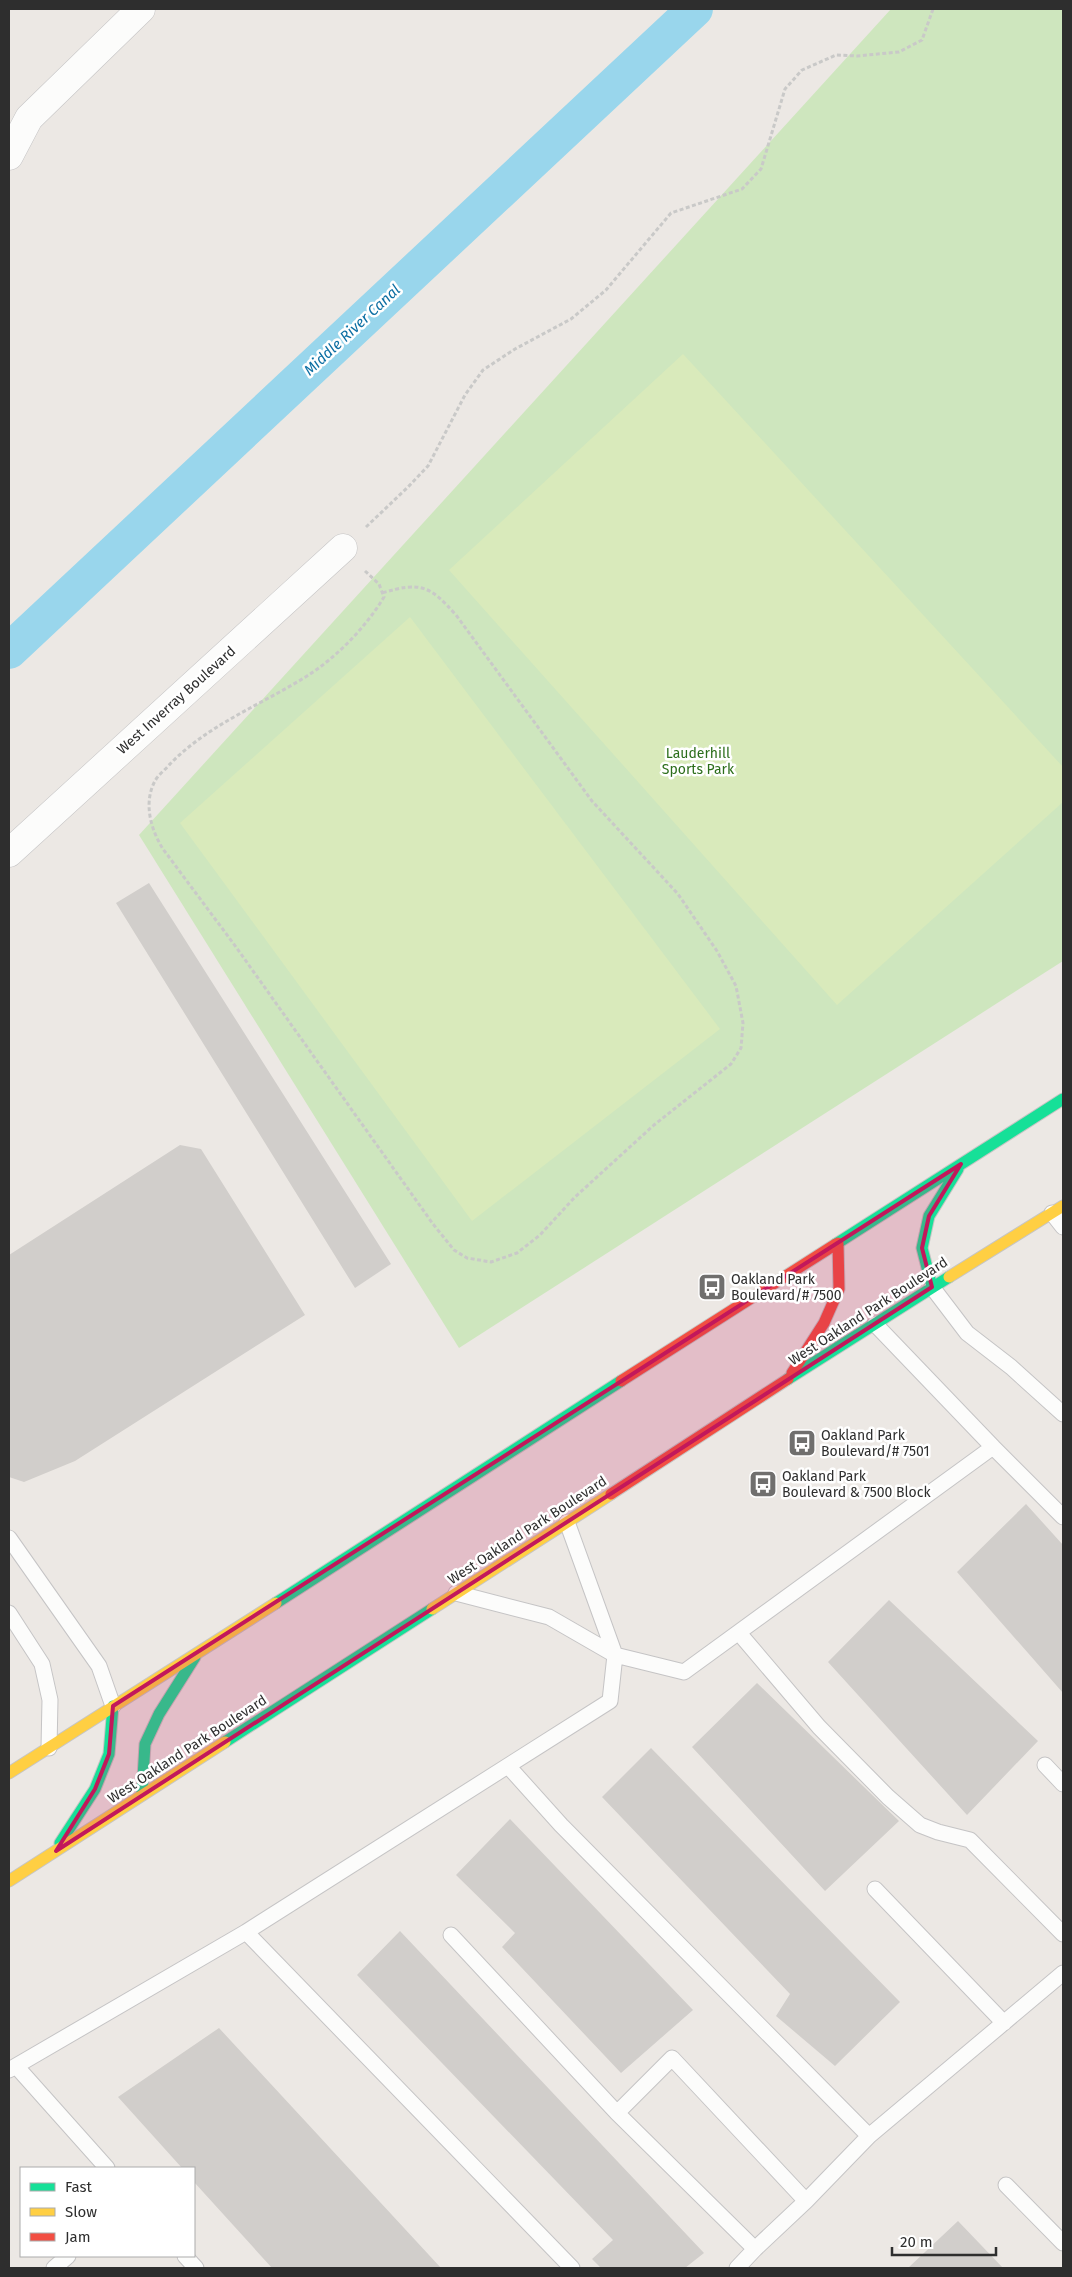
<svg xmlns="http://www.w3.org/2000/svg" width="1072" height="2277" viewBox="0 0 1072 2277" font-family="'Fira Sans',sans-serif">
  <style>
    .green { fill: #cee6be }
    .pitch { fill: #d9eabb }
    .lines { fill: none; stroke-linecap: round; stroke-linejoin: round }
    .canal { stroke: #99d6ec; stroke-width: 36 }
    .building { fill: #d1cecb }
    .lane-casing { stroke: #c5c4c5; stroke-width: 17 }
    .street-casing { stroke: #c5c4c5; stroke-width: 29 }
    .fast-casing { stroke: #c6c5c4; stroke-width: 13 }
    .slow-casing { stroke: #c6c5c4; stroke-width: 13 }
    .jam-casing { stroke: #c6c5c4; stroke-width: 13 }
    .path { stroke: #c9c9c8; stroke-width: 3; stroke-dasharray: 4 2.5; stroke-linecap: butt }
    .lane { stroke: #fcfcfb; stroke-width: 15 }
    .street { stroke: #fcfcfb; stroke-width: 28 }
    .fast { stroke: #16e098; stroke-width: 11 }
    .slow { stroke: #ffcf43; stroke-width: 11 }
    .jam { stroke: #f24e42; stroke-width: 11 }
    .marked { fill: #c2185b; fill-opacity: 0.2; stroke: #c2185b; stroke-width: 4; stroke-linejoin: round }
    .labels { text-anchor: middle; stroke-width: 5; stroke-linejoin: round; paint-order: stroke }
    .street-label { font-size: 14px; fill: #2e2e2e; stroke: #fff }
    .park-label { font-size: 14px; fill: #2c6e1b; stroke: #fff }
    .poi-label { font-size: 14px; fill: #2e2e2e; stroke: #fff; text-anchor: start }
    .water-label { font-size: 15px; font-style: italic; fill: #0d6fa3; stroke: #fff }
  </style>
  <rect width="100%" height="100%" fill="#ece8e4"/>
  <path class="green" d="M891 9H1063V961L459 1348 139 835Z"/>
  <path class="pitch" d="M683 354 1063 767V802L837 1005 449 570Z
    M410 617 720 1029 472 1221 180 823Z"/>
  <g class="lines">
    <path class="canal" d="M9 651 695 9"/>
  </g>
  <path class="building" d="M149 883 391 1264 355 1288 116 903Z
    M180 1145 201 1149 305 1315 75 1461 24 1482 9 1477V1255Z
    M1026 1504 1063 1545V1693L957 1572Z
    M889 1600 1038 1741 967 1815 828 1662Z
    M757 1683 899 1821 825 1891 692 1747Z
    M651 1748 900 2002 835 2066 776 2016 790 1994 602 1797Z
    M510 1819 693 2010 621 2073 502 1947 515 1933 456 1875Z
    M400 1931 704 2253 685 2268H601L592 2259 613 2240 357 1975Z
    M219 2028 441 2268H272L194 2182V2168H182L118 2097Z
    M958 2221 1003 2268H908Z"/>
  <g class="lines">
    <defs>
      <path id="lane" d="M1052 1213 1063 1227
        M932 1287 967 1333 1011 1367 1063 1414
        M993 1447 1063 1517
        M9 1538 99 1666 113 1706
        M456 1593 549 1617 615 1655 684 1672 993 1447 875 1324
        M9 1613 42 1664 50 1700 49 1748
        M739 1633 819 1727 888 1797 920 1825 938 1832 970 1840 1063 1934
        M1045 1765 1063 1784
        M508 1766 561 1825 869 2136 806 2201 672 2058 617 2113 755 2249 806 2201
        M875 1889 1004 2023
        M246 1932 572 2268
        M451 1935 617 2113
        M16 2066 107 2168
        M9 2070 246 1932 610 1701 615 1655 567 1522
        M869 2136 1063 1973
        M1006 2185 1063 2243
        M185 2256 196 2268
        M54 2268 68 2256
        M737 2268 755 2249"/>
      <path id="street" d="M9 156 29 118 141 9
        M9 853 343 548"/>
      <path id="fast" d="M836 1244 1063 1099
        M932 1287 922 1248 929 1216 958 1169
        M788 1379 949 1277
        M276 1603 621 1381
        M225 1742 432 1609
        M142 1795 145 1744 159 1714 195 1657
        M60 1843 95 1789 109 1754 113 1706"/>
      <path id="slow" d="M949 1277 1063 1206
        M432 1609 611 1494
        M9 1773 276 1603
        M9 1881 225 1742"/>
      <path id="jam" d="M792 1373 824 1323 839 1289 838 1243
        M621 1381 836 1244
        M611 1494 788 1379"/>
    </defs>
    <use href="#lane" class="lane-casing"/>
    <use href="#street" class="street-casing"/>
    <use href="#fast" class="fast-casing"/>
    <use href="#slow" class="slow-casing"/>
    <use href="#jam" class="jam-casing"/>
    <path class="path" d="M366 527 408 487 428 466 465 395 483 370 515 349 571 319 606 290 671 213 742 189 761 169 785 89 802 70 836 55 857 56 899 52 922 40 933 9
      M365 571 379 584 384 597C366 627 337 657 307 676 261 705 209 724 170 764 166 769 158 775 155 781 143 803 151 830 163 849L236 947 433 1224 454 1250 467 1258 491 1262 517 1253 540 1235 575 1197 654 1125 731 1064 741 1048 743 1023 736 986 717 951 678 894 592 801 456 615C430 586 421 581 382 593"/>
    <use href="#lane" class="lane"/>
    <use href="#street" class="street"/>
    <use href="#fast" class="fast"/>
    <use href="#slow" class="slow"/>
    <use href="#jam" class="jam"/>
  </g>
  <path class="marked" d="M961 1164 929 1216 922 1248 932 1287 56 1851 95 1789 109 1754 113 1706Z"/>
  <defs>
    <symbol id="bus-square" viewBox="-11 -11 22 22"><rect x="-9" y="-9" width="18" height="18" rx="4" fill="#706f6e" stroke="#fff"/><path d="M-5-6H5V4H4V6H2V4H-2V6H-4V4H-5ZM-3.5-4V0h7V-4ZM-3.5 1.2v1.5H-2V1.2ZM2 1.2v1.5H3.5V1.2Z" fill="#fff"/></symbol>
  </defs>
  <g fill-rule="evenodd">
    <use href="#bus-square" x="696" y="1271" width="32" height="32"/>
    <use href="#bus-square" x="786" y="1427" width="32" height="32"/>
    <use href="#bus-square" x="747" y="1468" width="32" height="32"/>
  </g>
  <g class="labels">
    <g class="street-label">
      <text transform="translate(176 700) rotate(-42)" y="5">West Inverray Boulevard</text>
      <text transform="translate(868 1311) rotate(-33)" y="5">West Oakland Park Boulevard</text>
      <text transform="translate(527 1530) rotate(-33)" y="5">West Oakland Park Boulevard</text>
      <text transform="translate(187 1749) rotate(-33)" y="5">West Oakland Park Boulevard</text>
    </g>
    <g class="park-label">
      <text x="698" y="758">Lauderhill<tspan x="698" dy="16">Sports Park</tspan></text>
    </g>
    <g class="poi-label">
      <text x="731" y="1284">Oakland Park<tspan x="731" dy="16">Boulevard/# 7500</tspan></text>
      <text x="821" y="1440">Oakland Park<tspan x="821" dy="16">Boulevard/# 7501</tspan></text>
      <text x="782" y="1481">Oakland Park<tspan x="782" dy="16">Boulevard &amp; 7500 Block</tspan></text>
    </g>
    <g class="water-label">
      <text transform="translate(352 330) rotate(-43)" y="5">Middle River Canal</text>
    </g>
  </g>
  <rect width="1072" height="2277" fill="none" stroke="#2e2e2e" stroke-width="20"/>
  <rect x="20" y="2167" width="175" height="90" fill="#ffffff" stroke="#ababab"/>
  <rect x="30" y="2183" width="25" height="8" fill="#16e098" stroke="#ababab"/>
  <text x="65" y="2192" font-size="15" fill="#2e2e2e">Fast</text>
  <rect x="30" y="2208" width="25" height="8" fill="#ffcf43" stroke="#ababab"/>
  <text x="65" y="2217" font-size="15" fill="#2e2e2e">Slow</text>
  <rect x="30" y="2233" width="25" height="8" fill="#f24e42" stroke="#ababab"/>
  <text x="65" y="2242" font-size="15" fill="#2e2e2e">Jam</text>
  <path d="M892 2247v8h104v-8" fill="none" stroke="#2e2e2e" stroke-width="2.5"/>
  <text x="900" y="2247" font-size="15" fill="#2e2e2e" stroke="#ffffff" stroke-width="4" paint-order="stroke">20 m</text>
</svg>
